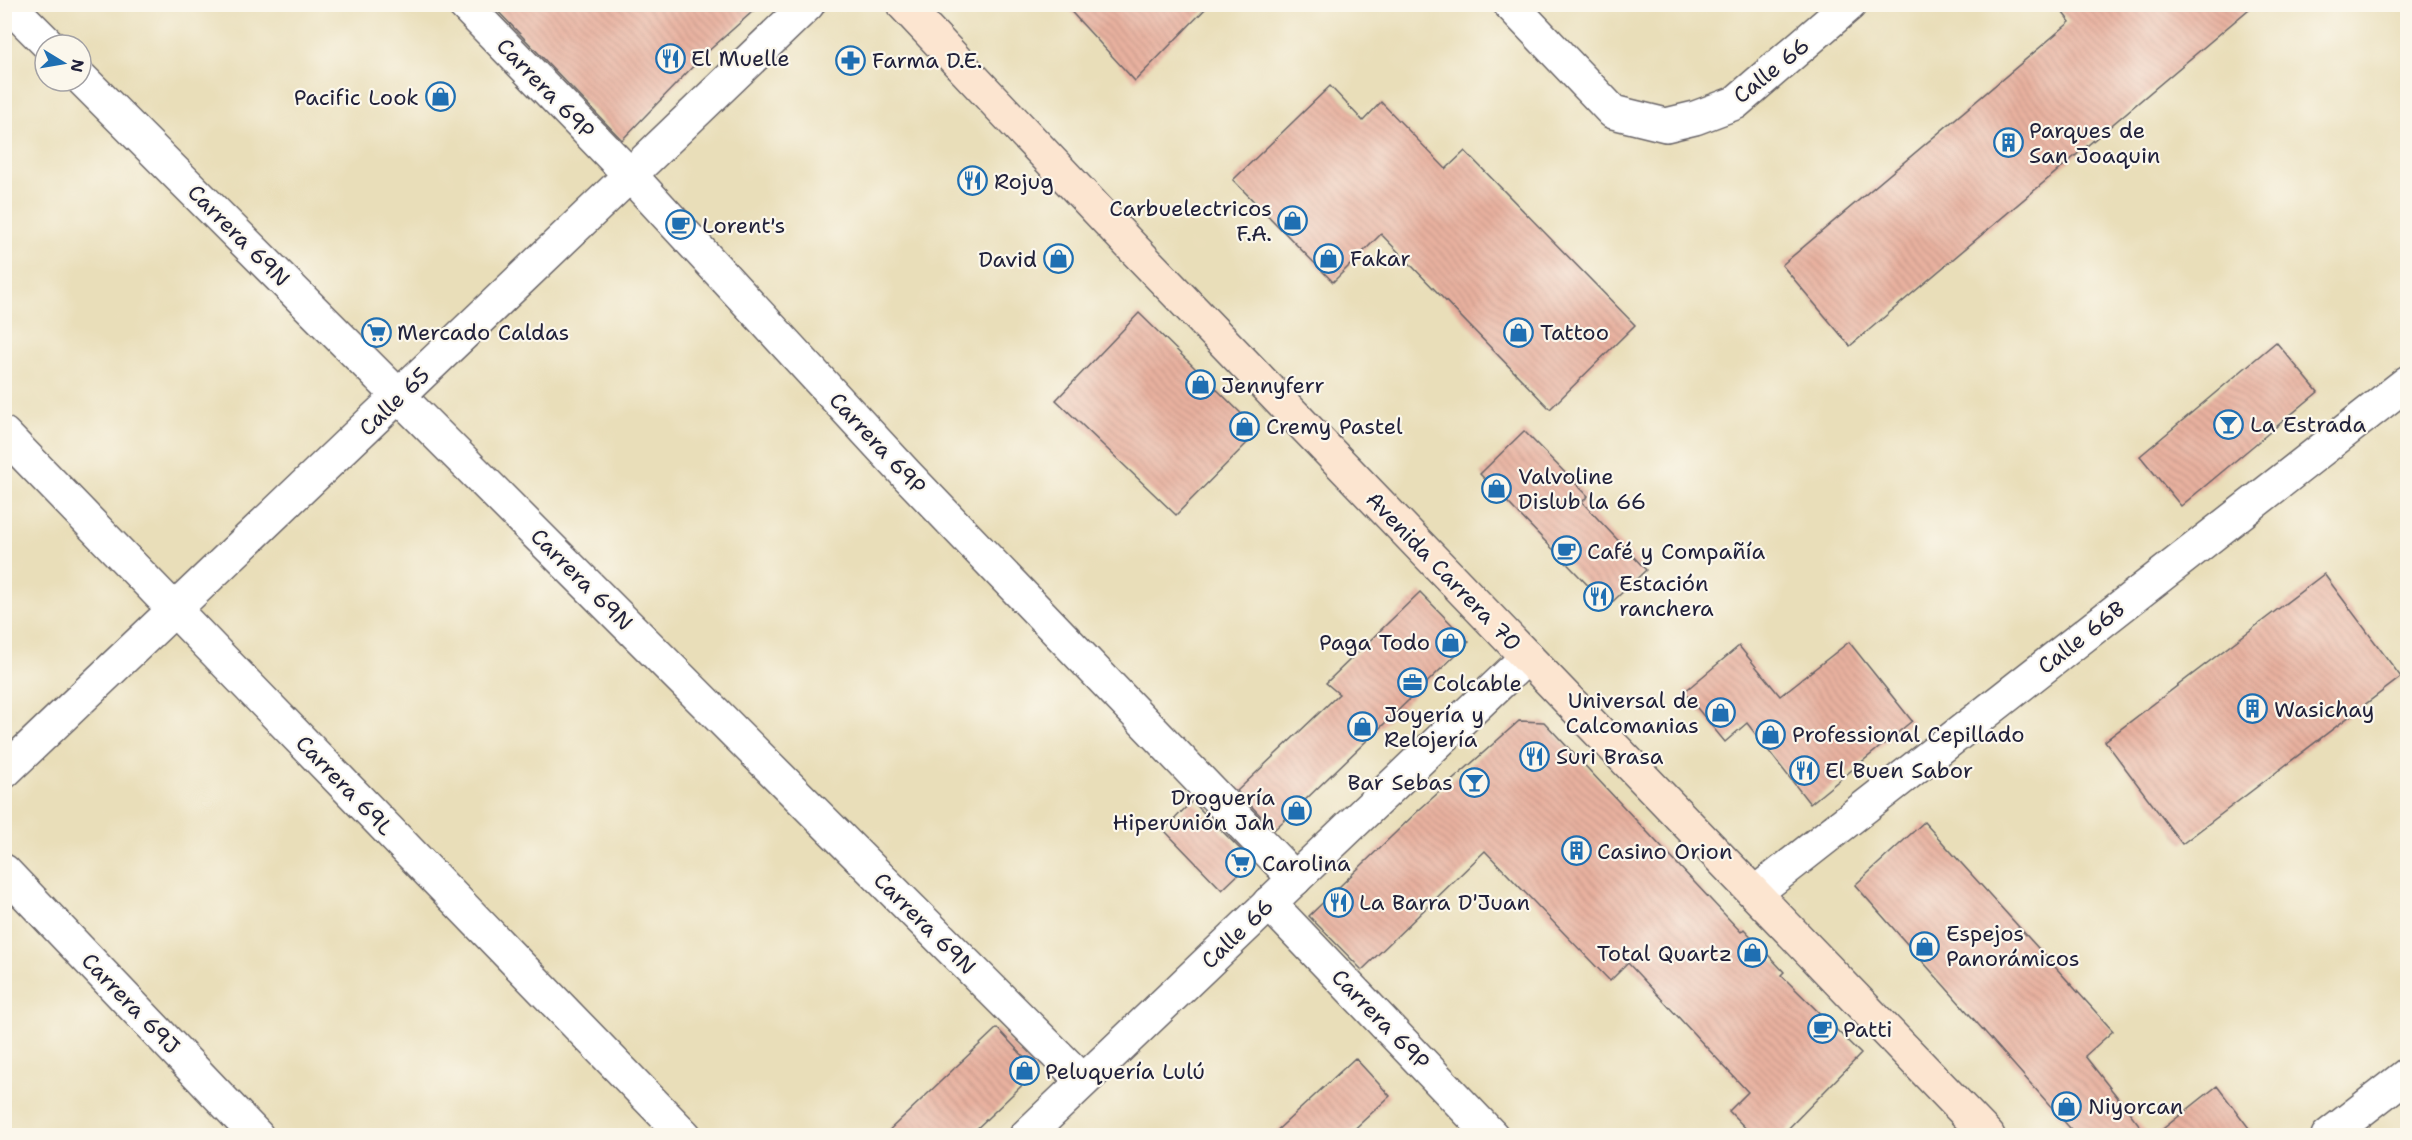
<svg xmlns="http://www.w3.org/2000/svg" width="2412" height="1140" viewBox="0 0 2412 1140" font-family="'Shantell Sans',sans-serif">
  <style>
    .building { fill: url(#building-back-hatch) }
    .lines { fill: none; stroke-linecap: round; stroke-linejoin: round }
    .pedestrian-casing { stroke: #686467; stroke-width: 36 }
    .minor-casing { stroke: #686467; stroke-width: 36 }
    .tertiary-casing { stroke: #686467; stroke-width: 36 }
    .secondary-casing { stroke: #686467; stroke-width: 36 }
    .pedestrian { stroke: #fff; stroke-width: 33 }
    .minor { stroke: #fff; stroke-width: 33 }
    .tertiary { stroke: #fff; stroke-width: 33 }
    .secondary { stroke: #fce5d0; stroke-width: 33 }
    .labels { text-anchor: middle; stroke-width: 4.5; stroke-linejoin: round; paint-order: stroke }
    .poi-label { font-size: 22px; fill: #22223b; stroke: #fbf7ec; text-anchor: start }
    .street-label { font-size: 22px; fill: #22223b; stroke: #fbf7ec }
  </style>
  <defs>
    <pattern id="building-back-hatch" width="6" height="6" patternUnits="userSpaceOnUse" patternTransform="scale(1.5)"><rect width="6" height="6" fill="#e8b19f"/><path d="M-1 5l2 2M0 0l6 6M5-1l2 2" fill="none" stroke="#c7988a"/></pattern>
  </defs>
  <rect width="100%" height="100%" fill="#fbf7ec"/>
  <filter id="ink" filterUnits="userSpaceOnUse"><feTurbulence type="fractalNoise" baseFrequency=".0167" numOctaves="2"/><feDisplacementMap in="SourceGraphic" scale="12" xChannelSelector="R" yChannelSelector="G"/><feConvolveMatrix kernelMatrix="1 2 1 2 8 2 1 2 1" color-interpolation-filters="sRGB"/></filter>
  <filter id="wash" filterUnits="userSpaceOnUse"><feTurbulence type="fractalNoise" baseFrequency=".008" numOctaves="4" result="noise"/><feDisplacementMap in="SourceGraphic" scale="24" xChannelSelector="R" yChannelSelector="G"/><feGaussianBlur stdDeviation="1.35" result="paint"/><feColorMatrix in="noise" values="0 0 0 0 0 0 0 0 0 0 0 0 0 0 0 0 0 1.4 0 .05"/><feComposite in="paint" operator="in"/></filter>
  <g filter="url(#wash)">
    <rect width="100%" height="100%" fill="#e9deb9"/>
    <g id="blocks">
      <path class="building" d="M491 4H761L704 55 622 140Z
        M1064 4H1210L1135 81Z
        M2056 4H2255L1850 346 1782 265 2070 22Z
        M1330 86 1363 121 1381 102 1446 169 1465 151 1635 325 1550 409 1381 234 1333 282 1233 180Z
        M1139 313 1259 431 1176 515 1056 400Z
        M2276 342 2318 392 2181 506 2140 456Z
        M1524 431 1588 496 1582 502 1646 570 1608 606 1480 474Z
        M2324 574 2401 677 2182 844 2105 741Z
        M1420 592 1469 642 1274 830 1237 791 1339 694 1326 683Z
        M1849 642 1912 721 1810 804 1747 723 1725 742 1684 692 1739 646 1780 696Z
        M1519 721 1544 722 1741 932 1744 929 1784 972 1781 975 1861 1054 1781 1136H1753L1729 1111 1748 1092 1628 963 1610 981 1485 851 1362 970 1309 916 1420 809Z
        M1192 801 1247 856 1244 858V869L1222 890 1164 830Z
        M1924 822 2113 1031 2085 1056 2148 1136H2077L1855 885Z
        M997 1028 1037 1071 969 1136H883Z
        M1355 1058 1390 1096 1347 1136H1271Z
        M2217 1086 2255 1136H2154Z"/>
    </g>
  </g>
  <g filter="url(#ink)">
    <use href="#blocks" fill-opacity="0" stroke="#686467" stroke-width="1.5"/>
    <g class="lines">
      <defs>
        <path id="pedestrian" d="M630 175 808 4"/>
        <path id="minor" d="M8 4 49 45
          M464 4 630 175 906 474 1295 879
          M1510 4 1613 112 1666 125 1695 118 1735 103 1850 4
          M81 78 1083 1081
          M4 434 685 1136
          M4 772 630 175
          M4 871 257 1136
          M1269 903 1492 1136
          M2328 1136 2408 1074"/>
        <path id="tertiary" d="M1755 893 2408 382
          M1026 1136 1527 657"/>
        <path id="secondary" d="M903 4 1135 250 1988 1136"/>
      </defs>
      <use href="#pedestrian" class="pedestrian-casing"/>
      <use href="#minor" class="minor-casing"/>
      <use href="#tertiary" class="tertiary-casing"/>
      <use href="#secondary" class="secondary-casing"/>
      <use href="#pedestrian" class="pedestrian"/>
      <use href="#minor" class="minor"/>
      <use href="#tertiary" class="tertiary"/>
      <use href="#secondary" class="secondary"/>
    </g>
  </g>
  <defs>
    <symbol id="restaurant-ring" viewBox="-11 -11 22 22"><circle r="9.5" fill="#fbf7ec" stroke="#1f6fb2" stroke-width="1.5"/><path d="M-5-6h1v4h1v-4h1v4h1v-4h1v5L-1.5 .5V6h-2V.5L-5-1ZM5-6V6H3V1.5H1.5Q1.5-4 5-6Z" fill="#1f6fb2"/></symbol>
    <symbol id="pharmacy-ring" viewBox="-11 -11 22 22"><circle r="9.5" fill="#fbf7ec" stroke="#1f6fb2" stroke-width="1.5"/><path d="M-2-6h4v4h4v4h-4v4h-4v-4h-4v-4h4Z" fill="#1f6fb2"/></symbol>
    <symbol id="shop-ring" viewBox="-11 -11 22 22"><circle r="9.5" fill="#fbf7ec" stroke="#1f6fb2" stroke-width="1.5"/><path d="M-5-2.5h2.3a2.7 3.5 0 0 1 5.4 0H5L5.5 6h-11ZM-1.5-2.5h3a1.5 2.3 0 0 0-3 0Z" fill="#1f6fb2"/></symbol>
    <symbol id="building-ring" viewBox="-11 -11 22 22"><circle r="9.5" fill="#fbf7ec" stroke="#1f6fb2" stroke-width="1.5"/><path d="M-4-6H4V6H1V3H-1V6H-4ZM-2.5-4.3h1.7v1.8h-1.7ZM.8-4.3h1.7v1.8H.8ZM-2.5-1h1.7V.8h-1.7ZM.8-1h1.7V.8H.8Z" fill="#1f6fb2"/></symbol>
    <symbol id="cafe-ring" viewBox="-11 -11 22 22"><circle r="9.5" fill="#fbf7ec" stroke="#1f6fb2" stroke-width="1.5"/><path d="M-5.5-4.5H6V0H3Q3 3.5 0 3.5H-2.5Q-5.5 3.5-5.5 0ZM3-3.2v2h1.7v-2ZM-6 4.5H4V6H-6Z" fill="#1f6fb2"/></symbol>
    <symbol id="supermarket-ring" viewBox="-11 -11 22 22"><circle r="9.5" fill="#fbf7ec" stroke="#1f6fb2" stroke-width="1.5"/><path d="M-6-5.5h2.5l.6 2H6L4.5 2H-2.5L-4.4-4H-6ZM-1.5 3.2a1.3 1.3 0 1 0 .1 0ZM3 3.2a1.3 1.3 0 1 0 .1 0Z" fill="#1f6fb2"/></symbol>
    <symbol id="bar-ring" viewBox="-11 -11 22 22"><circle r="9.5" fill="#fbf7ec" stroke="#1f6fb2" stroke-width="1.5"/><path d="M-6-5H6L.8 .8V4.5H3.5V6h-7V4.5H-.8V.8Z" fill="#1f6fb2"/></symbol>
    <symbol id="office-ring" viewBox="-11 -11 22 22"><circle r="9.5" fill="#fbf7ec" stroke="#1f6fb2" stroke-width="1.5"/><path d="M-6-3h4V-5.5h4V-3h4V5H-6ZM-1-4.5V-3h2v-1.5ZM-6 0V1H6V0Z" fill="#1f6fb2"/></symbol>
  </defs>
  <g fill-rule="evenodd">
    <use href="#restaurant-ring" x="654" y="42" width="33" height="33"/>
    <use href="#pharmacy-ring" x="834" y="44" width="33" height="33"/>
    <use href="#shop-ring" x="424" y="80" width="33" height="33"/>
    <use href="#building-ring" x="1992" y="126" width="33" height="33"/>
    <use href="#restaurant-ring" x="956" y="164" width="33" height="33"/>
    <use href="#shop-ring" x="1276" y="204" width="33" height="33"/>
    <use href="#cafe-ring" x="664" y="208" width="33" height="33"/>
    <use href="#shop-ring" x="1312" y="242" width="33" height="33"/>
    <use href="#shop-ring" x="1042" y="242" width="33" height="33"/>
    <use href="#supermarket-ring" x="360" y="316" width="33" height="33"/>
    <use href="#shop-ring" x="1502" y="316" width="33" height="33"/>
    <use href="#shop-ring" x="1184" y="368" width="33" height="33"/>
    <use href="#bar-ring" x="2212" y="408" width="33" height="33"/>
    <use href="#shop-ring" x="1228" y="410" width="33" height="33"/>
    <use href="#shop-ring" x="1480" y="472" width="33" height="33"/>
    <use href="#cafe-ring" x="1550" y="534" width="33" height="33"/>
    <use href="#restaurant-ring" x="1582" y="580" width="33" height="33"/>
    <use href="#shop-ring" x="1434" y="626" width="33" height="33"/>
    <use href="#office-ring" x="1396" y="666" width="33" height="33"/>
    <use href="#building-ring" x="2236" y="692" width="33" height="33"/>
    <use href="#shop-ring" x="1704" y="696" width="33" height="33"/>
    <use href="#shop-ring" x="1346" y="710" width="33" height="33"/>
    <use href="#shop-ring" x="1754" y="718" width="33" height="33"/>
    <use href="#restaurant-ring" x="1518" y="740" width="33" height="33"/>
    <use href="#restaurant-ring" x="1788" y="754" width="33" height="33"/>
    <use href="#bar-ring" x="1458" y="766" width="33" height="33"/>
    <use href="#shop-ring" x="1280" y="794" width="33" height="33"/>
    <use href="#building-ring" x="1560" y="834" width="33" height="33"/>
    <use href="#supermarket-ring" x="1224" y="846" width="33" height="33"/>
    <use href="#restaurant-ring" x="1322" y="886" width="33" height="33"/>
    <use href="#shop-ring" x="1908" y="930" width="33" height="33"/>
    <use href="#shop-ring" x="1736" y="936" width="33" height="33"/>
    <use href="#cafe-ring" x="1806" y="1012" width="33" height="33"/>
    <use href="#shop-ring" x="1008" y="1054" width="33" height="33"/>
    <use href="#shop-ring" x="2050" y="1090" width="33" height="33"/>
  </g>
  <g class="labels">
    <g class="poi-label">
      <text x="691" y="66">El Muelle</text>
      <text x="872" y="68">Farma D.E.</text>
      <text x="419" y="105" text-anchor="end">Pacific Look</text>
      <text x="2029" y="138">Parques de<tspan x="2029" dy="25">San Joaquin</tspan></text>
      <text x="994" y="189">Rojug</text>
      <text x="1272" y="216" text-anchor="end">Carbuelectricos<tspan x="1272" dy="25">F.A.</tspan></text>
      <text x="702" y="233">Lorent's</text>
      <text x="1350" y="266">Fakar</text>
      <text x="1037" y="267" text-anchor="end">David</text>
      <text x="397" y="340">Mercado Caldas</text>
      <text x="1540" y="340">Tattoo</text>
      <text x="1221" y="393">Jennyferr</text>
      <text x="2250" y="432">La Estrada</text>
      <text x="1266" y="434">Cremy Pastel</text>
      <text x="1518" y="484">Valvoline<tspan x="1518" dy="25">Dislub la 66</tspan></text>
      <text x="1587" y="559">Café y Compañía</text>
      <text x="1619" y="591">Estación<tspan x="1619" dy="25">ranchera</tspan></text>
      <text x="1430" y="650" text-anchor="end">Paga Todo</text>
      <text x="1433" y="691">Colcable</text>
      <text x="1699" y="708" text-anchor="end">Universal de<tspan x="1699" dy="25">Calcomanias</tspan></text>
      <text x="2274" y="717">Wasichay</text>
      <text x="1384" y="722">Joyería y<tspan x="1384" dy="25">Relojería</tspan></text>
      <text x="1792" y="742">Professional Cepillado</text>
      <text x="1556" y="764">Suri Brasa</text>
      <text x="1825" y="778">El Buen Sabor</text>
      <text x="1453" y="790" text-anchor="end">Bar Sebas</text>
      <text x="1275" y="805" text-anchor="end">Droguería<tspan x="1275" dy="25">Hiperunión Jah</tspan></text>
      <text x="1597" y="859">Casino Orion</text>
      <text x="1262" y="871">Carolina</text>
      <text x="1359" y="910">La Barra D'Juan</text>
      <text x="1946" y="941">Espejos<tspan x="1946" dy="25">Panorámicos</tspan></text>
      <text x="1732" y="961" text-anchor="end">Total Quartz</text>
      <text x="1843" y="1037">Patti</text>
      <text x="1045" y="1079">Peluquería Lulú</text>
      <text x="2088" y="1114">Niyorcan</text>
    </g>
    <g class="street-label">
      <text transform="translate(1771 70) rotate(-39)" y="8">Calle 66</text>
      <text transform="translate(546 88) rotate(46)" y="8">Carrera 69P</text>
      <text transform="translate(239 235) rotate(45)" y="8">Carrera 69N</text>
      <text transform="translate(394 401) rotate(-44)" y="8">Calle 65</text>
      <text transform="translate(878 443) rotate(47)" y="8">Carrera 69P</text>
      <text transform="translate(1444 571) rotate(46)" y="8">Avenida Carrera 70</text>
      <text transform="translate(582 579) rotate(45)" y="8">Carrera 69N</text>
      <text transform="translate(2081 637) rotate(-38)" y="8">Calle 66B</text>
      <text transform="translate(345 785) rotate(46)" y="8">Carrera 69L</text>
      <text transform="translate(925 923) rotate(45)" y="8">Carrera 69N</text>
      <text transform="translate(1237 933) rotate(-44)" y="8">Calle 66</text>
      <text transform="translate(131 1003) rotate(46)" y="8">Carrera 69J</text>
      <text transform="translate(1381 1019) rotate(46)" y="8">Carrera 69P</text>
    </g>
  </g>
  <rect width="2412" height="1140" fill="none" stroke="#fbf7ec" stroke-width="24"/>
  <g transform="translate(63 63) rotate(101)"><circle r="28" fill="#fbf7ec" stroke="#a4a2a5" stroke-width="1.5"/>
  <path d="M0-4.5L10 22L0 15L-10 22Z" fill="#1f6fb2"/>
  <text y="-9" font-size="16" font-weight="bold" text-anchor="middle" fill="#22223b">N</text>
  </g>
</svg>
